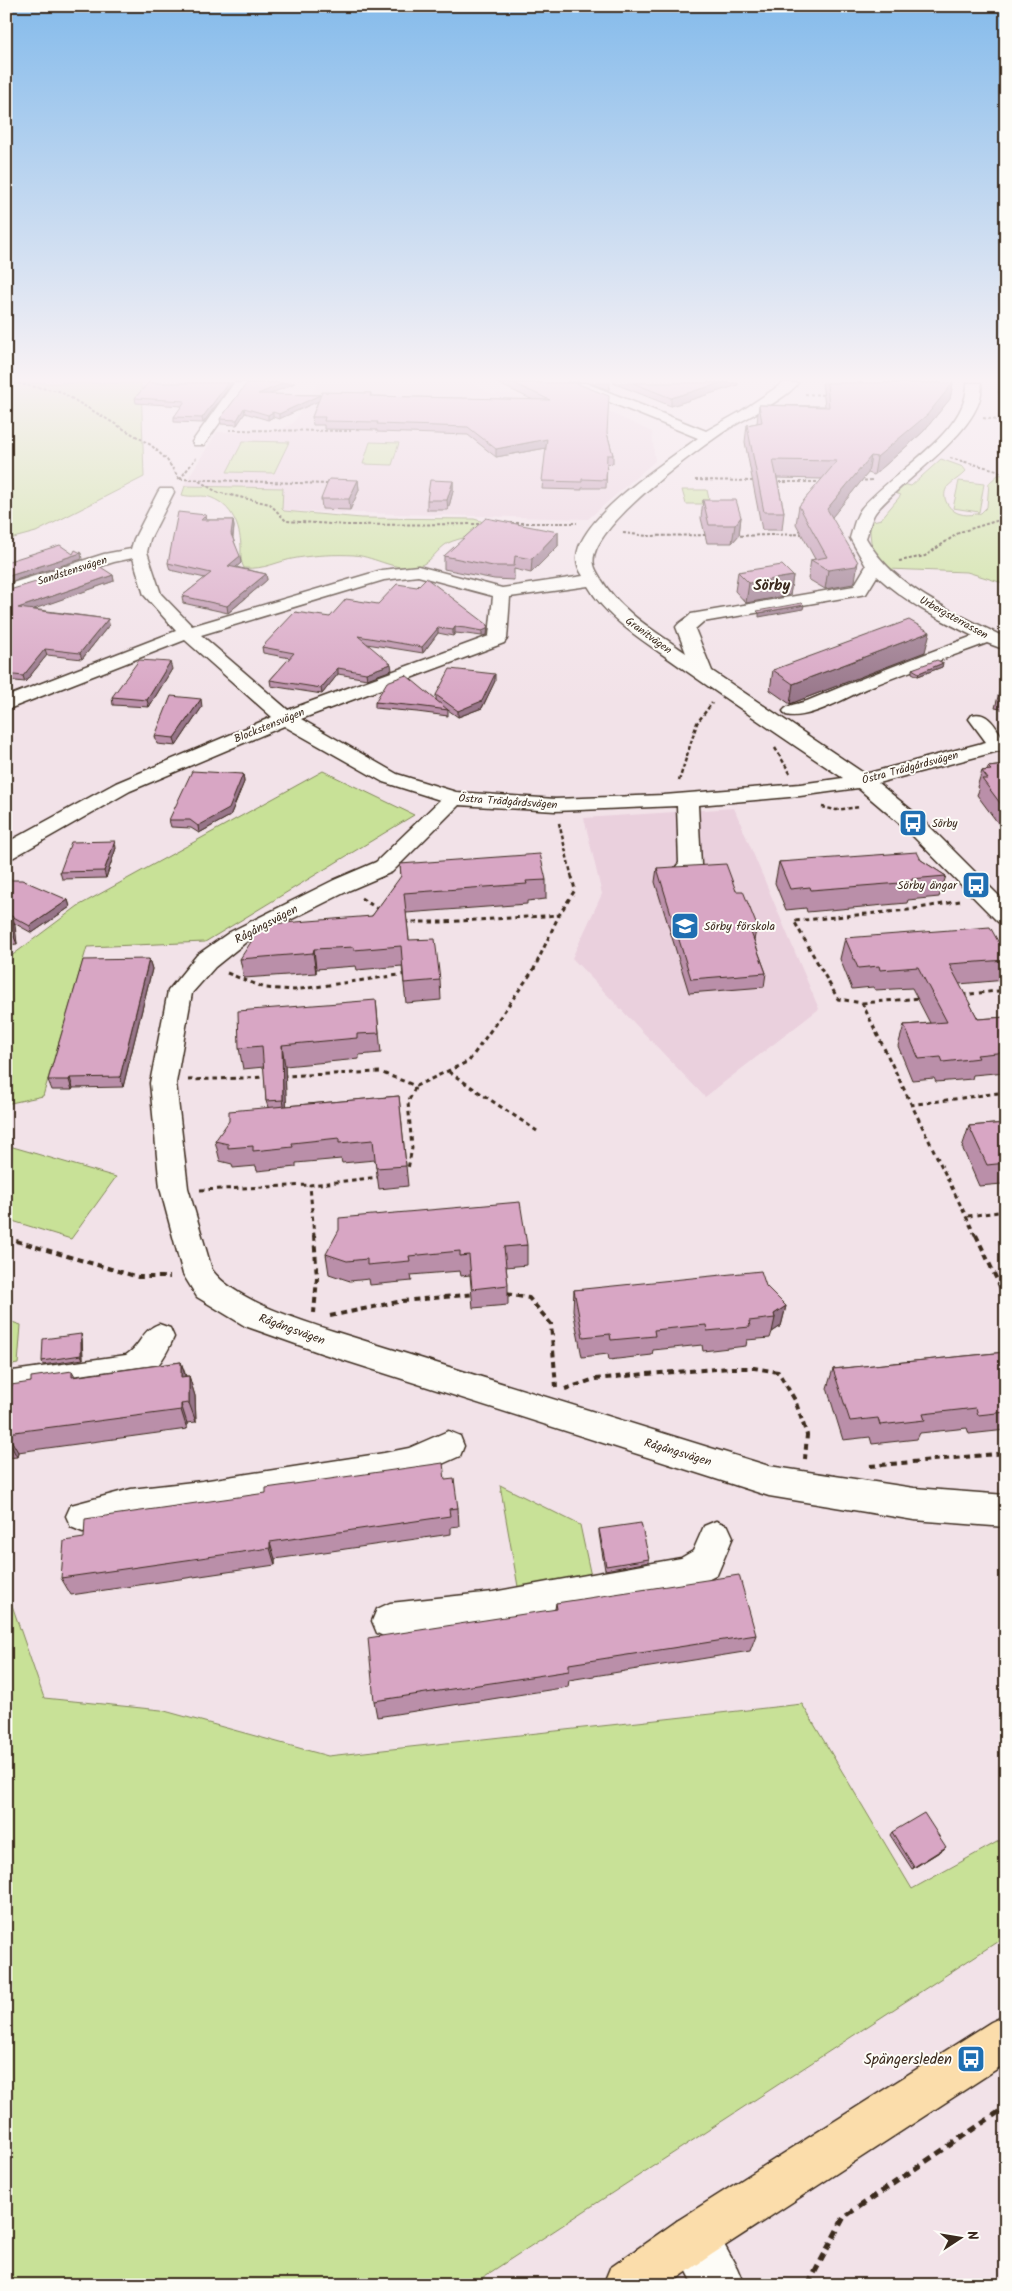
<svg xmlns="http://www.w3.org/2000/svg" width="1012" height="2291" viewBox="0 0 1012 2291" font-family="Kalam,sans-serif">
  <style>
    .built { fill: #ead0dd }
    .green { fill: #c8e197; stroke: #82865a }
    .lines { fill: none; stroke-linecap: round; stroke-linejoin: round }
    .minor-casing { stroke: #3b2a1e; stroke-width: 3 }
    .major-casing { stroke: #3b2a1e; stroke-width: 3 }
    .path-far4 { stroke: #3b2a1e; stroke-width: 2; stroke-dasharray: 3 2; stroke-linecap: butt }
    .path-far3 { stroke: #3b2a1e; stroke-width: 2.5; stroke-dasharray: 4 2.5; stroke-linecap: butt }
    .path-far2 { stroke: #3b2a1e; stroke-width: 3; stroke-dasharray: 4.5 4; stroke-linecap: butt }
    .path-far1 { stroke: #3b2a1e; stroke-width: 4; stroke-dasharray: 6 4.5; stroke-linecap: butt }
    .path { stroke: #3b2a1e; stroke-width: 5; stroke-dasharray: 8 5.5; stroke-linecap: butt }
    .minor { fill: #fdfcf7; fill-rule: evenodd }
    .major { fill: #fbddab; fill-rule: evenodd }
    .wall { fill: #ba8fa9; stroke: #3b2a1e }
    .shaded-wall { fill: #977489; stroke: #3b2a1e }
    .building { fill: #d8a6c4; stroke: #3b2a1e }
    .labels { text-anchor: middle; stroke-width: 4; stroke-linejoin: round; paint-order: stroke }
    .far-street-label { font-size: 11px; fill: #3b2a1e; stroke: #fdfcf7 }
    .far-poi-label { font-size: 11px; fill: #3b2a1e; stroke: #fdfcf7; text-anchor: start }
    .poi-label { font-size: 12px; fill: #3b2a1e; stroke: #fdfcf7; text-anchor: end }
    .street-label { font-size: 12px; fill: #3b2a1e; stroke: #fdfcf7 }
    .far-district-label { font-size: 15px; font-weight: bold; fill: #3b2a1e; stroke: #fdfcf7 }
    .near-poi-label { font-size: 15px; fill: #3b2a1e; stroke: #fdfcf7; text-anchor: end }
  </style>
  <rect width="100%" height="100%" fill="#f2e2e8"/>
  <filter id="ink" filterUnits="userSpaceOnUse"><feTurbulence type="fractalNoise" baseFrequency=".02" numOctaves="2"/><feDisplacementMap in="SourceGraphic" scale="10" xChannelSelector="R" yChannelSelector="G"/><feConvolveMatrix kernelMatrix="1 2 1 2 8 2 1 2 1" color-interpolation-filters="sRGB"/></filter>
  <g filter="url(#ink)">
    <path class="built" d="M318 383H471L492 394H510L533 391 551 385 652 432 655 461 588 519 284 511 282 509V488L183 486 217 432 279 431 293 423Z
      M734 808 819 1009 705 1097 572 958 602 894 584 818Z"/>
    <path class="green" d="M6 383H141L144 477 36 532 6 540Z
      M243 441 289 442 274 473 227 472Z
      M370 442 399 443 392 465 363 464Z
      M941 459 963 467 966 471C961 477 953 481 948 486 939 497 950 512 961 514 968 516 975 514 981 513L987 507 989 483 999 474 1006 477V584L967 572 887 569 872 552 869 522 881 519 901 495 891 492 899 483 911 486Z
      M959 481 984 484 979 512 953 508Z
      M185 486 283 488 282 509 284 511 361 518 474 519 481 521 487 528C476 537 461 537 448 543 437 549 431 563 418 566 395 572 377 557 354 555 336 554 315 555 297 558 277 561 265 570 244 568 240 560 241 555 241 546 240 526 232 506 212 498 204 494 192 498 182 495Z
      M682 490H707L710 504H686Z
      M323 771 414 815 205 942 87 947 43 1096 6 1104V960L78 906Z
      M6 1145 116 1177 71 1239 6 1219Z
      M6 1320 21 1325 18 1364 6 1366Z
      M500 1485 580 1525 593 1586 520 1598Z
      M6 1588 44 1698 161 1710 328 1756 802 1704 912 1889 1006 1837V1936L471 2285H6Z"/>
    <g class="lines">
      <defs>
        <path id="minor" d="M234 383H248L204 445H194L192 442Z
          M568 383H586L706 431 740 412 783 383H798C785 401 744 418 725 431 697 450 585 530 594 565 595 570 599 575 601 579 621 612 655 631 686 653L676 627C680 621 686 620 691 614L854 586 866 566 850 538C853 529 855 517 861 509 891 472 968 434 967 383H981C988 428 900 480 875 513 871 519 869 530 866 538 894 589 956 613 1006 638V650L987 643C949 657 910 671 872 686 850 695 809 721 786 715L783 711C788 704 799 704 807 701 862 678 917 657 973 636 939 619 905 602 877 576L866 594 703 622 695 629 712 671 865 774 986 742 969 719 972 715C988 711 995 726 1003 738L1006 737V749L878 783 921 818 1006 903V924L998 922 905 828 858 788 800 796 698 805 701 865C694 876 687 882 673 879L670 874 679 863 677 806 555 811 459 805 392 872 350 890 246 942 215 967 192 993 176 1083 188 1188 212 1270C234 1300 297 1319 333 1331L769 1466 914 1488 1006 1495V1527L914 1520 769 1496 321 1353 245 1326 197 1297 183 1274 160 1188 150 1083 168 991 197 955 230 932 334 880 376 862 440 800 383 782 284 726 130 791 14 857 6 859V843L116 783 272 717 185 640 6 710V697L176 631 144 595 133 558 114 562 6 596V585L104 554 131 549 134 539 158 492 160 489H172L174 492 150 539 147 552 161 594 192 626 382 570 418 566 502 588 583 576C577 567 575 558 579 547 594 508 664 463 698 438L570 386ZM418 576 493 596 489 636 288 710 201 635 384 580ZM588 586C609 622 649 644 682 668 735 705 789 742 843 778L800 784 664 795 555 799 456 792 397 774 301 719 504 643 507 639 510 597Z
          M159 1324 170 1328 174 1337C163 1361 157 1372 131 1381L6 1400V1372L126 1355C142 1345 141 1330 159 1324Z
          M448 1431 460 1436 464 1446 460 1456 413 1477 384 1483 202 1513 131 1521 83 1532 71 1527 66 1516 71 1505 131 1489 202 1481 384 1453 409 1448Z
          M716 1521 728 1526 733 1537 717 1575 687 1591 606 1604 493 1626 390 1639 377 1633 372 1621 377 1609 390 1603 493 1592 681 1558 693 1551 704 1526Z
          M694 2214 711 2221 737 2268 744 2285H694L670 2238 677 2221Z"/>
        <path id="major" d="M1006 2015V2063L711 2255 668 2285H603L610 2268 677 2221 991 2022Z"/>
      </defs>
      <use href="#minor" class="minor-casing"/>
      <use href="#major" class="major-casing"/>
      <path class="path-far4" d="M13 383 59 391 151 445 167 460 180 480
        M805 394 826 395
        M983 418 1006 421
        M229 430 351 431
        M950 458 997 470 1006 477
        M180 479 328 484
        M180 479 196 458
        M695 480 755 481
        M199 481 217 492 270 504 286 521 347 525 482 524
        M859 481 872 480
        M774 482H822
        M511 523H577
        M623 533 648 536 709 535
        M735 536 804 534
        M899 561 925 556 960 532 1006 518"/>
      <path class="path-far3" d="M775 748 790 773
        M679 781 697 723 712 703
        M822 807 836 810 860 807
        M559 823 572 878"/>
      <path class="path-far2" d="M361 898 381 911
        M960 901 908 910 794 921 838 999 862 1003 976 1237
        M404 922H443L559 915
        M1000 937 1006 943
        M227 973 265 988 294 990 406 974
        M962 995 1006 990
        M862 1003 921 998
        M449 1072 537 1131
        M282 1076 380 1072 416 1086 469 1061 534 969 559 915 575 890 572 877
        M188 1080 269 1077
        M910 1105 1006 1092
        M402 1171 408 1169 412 1148 408 1102 416 1086
        M200 1190 310 1185
        M968 1216 1006 1211
        M314 1237 310 1185 379 1177"/>
      <path class="path-far1" d="M314 1235 317 1278 314 1313
        M976 1235 1006 1299
        M6 1238 138 1277H170
        M506 1294 529 1298 551 1324 556 1387
        M330 1316 402 1301 475 1294
        M565 1389 595 1379 646 1374 731 1368H754L778 1372 795 1400 807 1435 805 1459
        M870 1466 1006 1453"/>
      <path class="path" d="M808 2285 844 2217 1006 2107"/>
      <use href="#minor" class="minor"/>
      <use href="#major" class="major"/>
    </g>
    <path class="wall" d="M148 383H232L203 423 174 422V417L182 406 136 403 135 398Z
      M247 383H295L269 394 320 395 371 393V396L533 400 497 383H576L607 433 613 455V463L607 464 606 488H582V490L542 489 546 448 496 457 468 435 377 432V430L324 429V425H313L312 417 318 401 279 419 273 417 268 420 245 413 237 425 221 424 220 419Z
      M590 383H610L609 390Z
      M613 383H738V385L671 406Z
      M822 383H953L950 399 923 432 874 475 868 473 832 517 855 581 853 584 825 589 808 579 811 560 815 559 796 524 799 506 822 479 777 478 784 512 782 530H762L745 442 747 425 757 423 759 405 825 406Z
      M1001 383H1006V410L998 392Z
      M1006 426V453L998 452 1002 435Z
      M358 480 359 490 350 510 322 509 321 499Z
      M453 481V491L448 510H427V500Z
      M703 500 741 517 739 535 732 543H707L701 518Z
      M206 515V520H233L234 527 233 538 241 563 236 567 266 574 267 580 228 613 183 603 182 596 205 578 170 570 168 563Z
      M558 532V546L531 573 514 569V580L494 579 444 569V556Z
      M738 572 793 576 790 595 746 603 735 591Z
      M113 575 114 581 32 609 108 619 109 625 82 659 47 655 25 682 6 680V591Z
      M330 617 488 625V631L487 635 482 636 466 634 455 633 453 636 438 633 423 653 367 644 392 670 367 679 338 674 322 694 271 686 270 680 290 658 263 653 262 647Z
      M925 652 790 704 770 690 773 670Z
      M943 663 942 667 918 676 912 673V669Z
      M1006 666V710L995 708Z
      M172 669 149 707 113 705 112 697Z
      M495 681 482 708 458 717 448 710V716L417 712 375 708V702L436 700V695Z
      M202 707 176 746 157 744 155 736Z
      M1006 765V834L977 795 979 790 977 787 982 771 987 770 988 767Z
      M243 774 244 782 230 816 199 833 191 828 171 827 169 820Z
      M116 848 106 878 62 879 60 872Z
      M921 860 946 876 939 897 908 900 907 903 807 912 806 908 786 910 775 883 779 862Z
      M400 864 546 880V899L527 901V904L406 913 409 940 440 980 441 1000 406 1003 402 966 357 970 356 966 316 969V973L244 978 240 959 372 916 401 877Z
      M657 868 736 891 757 926 754 940 766 973 764 987 689 993 655 882Z
      M6 880 68 900 70 907 32 933 14 923 17 944 6 945Z
      M845 938 999 943 1006 945V980L959 984 978 1019 1006 1017V1072L973 1075 972 1079 936 1082 934 1078 912 1080 898 1046 904 1025 930 1023 912 988 875 990 873 987 852 989 840 959Z
      M149 959 152 969 123 1087 73 1088 72 1090H52L48 1080Z
      M376 1000 381 1053 359 1055V1059L285 1066 286 1106 399 1096 408 1186 379 1189 375 1160 342 1163 341 1159 296 1163V1167L257 1171 256 1166 233 1168 232 1164 220 1161 215 1141 268 1107 266 1101 264 1067 243 1069 239 1048Z
      M1006 1123V1188H1005L1002 1184 979 1186 962 1147 969 1126Z
      M527 1245V1265L506 1267 508 1285V1305L473 1308 470 1275 461 1276 460 1271 411 1275 412 1281 370 1285 369 1279 350 1281 329 1274 326 1254Z
      M766 1286 786 1306 781 1326 772 1332 770 1338 747 1340 746 1346 703 1351 702 1345 653 1350 652 1355 609 1360 608 1354 582 1357 573 1310 574 1290Z
      M82 1338 83 1359 43 1365 42 1361Z
      M1006 1352V1430L969 1434 967 1428 920 1433 917 1439 872 1444 870 1437 843 1440 827 1388 833 1369Z
      M181 1362 186 1376H189L195 1396 196 1422 187 1423V1429L18 1452 17 1457 6 1458V1390L11 1389 31 1382 72 1371 75 1376Z
      M445 1480 458 1508 459 1526 451 1527V1534L275 1559V1565L71 1595 61 1578Z
      M599 1529 649 1559V1562L605 1570 599 1533Z
      M556 1603 756 1635 750 1651 569 1680 568 1687 377 1717 374 1701 555 1609Z
      M892 1832 944 1849 912 1869 890 1835Z"/>
    <path class="shaded-wall" d="M228 383H232L203 423 202 418Z
      M284 383H295L259 399 258 394Z
      M721 383H738V385L671 406V398Z
      M953 383 950 399 923 432 874 475 877 457Z
      M320 395 321 400 279 419V414Z
      M244 408 245 413 237 425V420Z
      M273 412V417L268 420V415Z
      M547 439 546 448 496 457V449Z
      M871 456 868 473 824 527 827 509Z
      M358 480 359 490 350 510 349 499Z
      M453 481V491L448 510 447 500Z
      M206 515 207 522 201 520Z
      M741 517 739 535 732 543 735 525Z
      M233 520 234 527 232 541 231 534Z
      M558 532V546L531 573 532 559Z
      M81 553 82 559 6 583V577Z
      M240 556 241 563 229 573 228 566Z
      M858 562 855 581 853 584 825 589 828 570Z
      M266 574 267 580 228 613 227 606Z
      M113 575 114 581 20 614 18 608Z
      M793 576 790 595 746 603 749 583Z
      M804 605 803 609 759 617V613Z
      M108 619 109 625 82 659 80 653Z
      M488 625 487 635 482 636V631Z
      M455 627V633L453 636V630Z
      M438 628V633L423 653 422 647Z
      M930 632 925 652 790 704 793 684Z
      M45 649 47 655 25 682 23 676Z
      M170 662 172 669 149 707 147 700Z
      M943 663 942 667 918 676 919 673Z
      M391 664 392 670 367 679 366 673Z
      M338 668V674L322 694 321 688Z
      M495 674V681L482 708 458 717V711Z
      M201 699 202 707 176 746 174 738Z
      M243 774 244 782 230 816 199 833 198 826Z
      M115 841 116 848 106 878 104 871Z
      M68 900 70 907 32 933 30 926Z
      M13 918 15 925 17 944 14 937Z
      M314 949 316 969V973L313 953Z
      M149 959 152 969 123 1087 120 1077Z
      M282 1045 285 1066 287 1121 283 1100Z
      M70 1078 73 1088 72 1090 69 1080Z
      M786 1306 781 1326 772 1332 775 1318 774 1314Z
      M81 1334 82 1338 83 1359 81 1355Z
      M181 1362 187 1382 181 1377Z
      M189 1376 195 1396 196 1422 189 1403Z
      M181 1404 187 1423V1429L181 1410Z
      M7 1433 18 1452 17 1457 7 1438Z
      M270 1542 275 1559V1565L270 1548Z
      M946 1847 944 1849 912 1869 914 1867Z"/>
    <path class="building" d="M148 383H228L202 418 174 417 185 401 135 398Z
      M247 383H284L258 394 320 395 279 414 273 412 268 415 244 408 237 420 220 419Z
      M513 383H576L609 396 607 433 613 455H607L606 480 582 479V482L542 481 547 439 496 449 468 427 377 424 378 422 324 421 325 417H312L322 392 371 393 370 396 550 400Z
      M633 383H721L671 398Z
      M827 383H953L927 415 877 457 871 456 827 509 858 562 856 566 828 570 811 560 827 557 799 506 837 461 773 460 784 512H764L747 425 762 422 759 405 829 407Z
      M1006 426V436L1002 435Z
      M329 479 358 480 349 499H321Z
      M430 480 453 481 447 500H427Z
      M703 500H736L741 517 735 525H709Z
      M178 512 206 515 201 520H233L231 534 240 556 228 566 266 574 227 606 182 596 211 573 168 563Z
      M486 518 558 532 532 559 515 556 514 566H493L444 556Z
      M60 545 73 554 75 550 81 553 6 577V562Z
      M96 564 113 575 18 608 108 619 80 653 45 649 23 676 6 674V591Z
      M782 565 793 576 749 583 738 572Z
      M426 578 488 625 487 629 482 631 466 628 455 627 453 630 438 628 422 647 358 636 391 664 366 673 338 668 321 688 270 680 294 653 262 647 295 612 330 617 346 599 378 604 397 584 417 587Z
      M802 603 804 605 759 613 757 611Z
      M909 620 930 632 793 684 773 670Z
      M139 660 170 662 147 700 112 697Z
      M937 660 943 663 919 673 912 669Z
      M1006 666V690L1001 689Z
      M450 669 495 674 482 701 458 711 436 695Z
      M406 675 448 710 417 706 375 702 387 682Z
      M171 696 201 699 174 738 155 736Z
      M1006 765V811L982 779H988L982 771 991 770 988 767Z
      M192 771 243 774 229 809 198 826 190 820H169Z
      M115 841 104 871 60 872 71 842Z
      M917 852 921 860 946 876 911 879 913 882 811 890 810 887 790 889 779 862Z
      M540 854 546 880 526 881 527 884 404 893 409 940 435 939 440 980 404 983 401 946 354 950V947L314 949 313 953 240 959 258 931V925L372 916 401 876 400 864Z
      M726 864 736 891H743L757 926 749 927 766 973 691 979 657 868Z
      M6 880H22L68 900 30 926 6 913Z
      M6 918H13L14 937H6Z
      M990 927 999 943 1006 945V960L949 964 978 1019 1006 1017V1052L977 1055 979 1058 943 1062 941 1057 919 1059 904 1025 947 1022 918 967 880 970 879 966 858 968 845 938Z
      M149 959 120 1077 70 1078 69 1080H48L83 960Z
      M376 1000 379 1033 357 1034V1038L282 1045 283 1100 266 1101 262 1046 239 1048 238 1011Z
      M399 1096 406 1166 376 1168 373 1140 339 1143V1138L292 1143 293 1147 253 1151V1146L228 1148V1144L215 1141 229 1121V1111Z
      M1006 1123V1163L987 1165 969 1126Z
      M520 1202 527 1245 504 1247 508 1285 472 1289 469 1255 460 1256V1251L409 1256 410 1261 367 1265V1259L347 1261 326 1254 339 1230V1218Z
      M761 1271 766 1286 786 1306 774 1314 775 1318 749 1321 750 1327 707 1331 706 1325 654 1330 655 1336 611 1340 610 1334 583 1337 574 1290Z
      M81 1334V1355L42 1361 43 1339Z
      M1006 1352V1412L978 1415 976 1408 923 1414 925 1420 880 1425 878 1418 850 1421 833 1369Z
      M181 1362V1377L189 1376V1403L181 1404V1410L7 1433 6 1438V1390L11 1389V1385L31 1382V1377L72 1371V1377Z
      M443 1463 445 1480 454 1479 458 1508 449 1509 450 1516 270 1542V1548L61 1578 64 1541 84 1538 85 1519 266 1493V1488Z
      M641 1523 649 1559 606 1566 599 1529Z
      M739 1575 756 1635 569 1664V1671L374 1701 368 1638 557 1609 556 1603Z
      M924 1813 946 1847 914 1867 892 1832Z"/>
  </g>
  <linearGradient id="sky" x2="0" y2="1"><stop stop-color="#85bbeb"/><stop offset="0.54" stop-color="#f9f2f5"/><stop offset="1" stop-color="#f9f2f5" stop-opacity="0"/></linearGradient>
  <rect width="1012" height="703" fill="url(#sky)"/>
  <defs>
    <symbol id="bus-square" viewBox="-11 -11 22 22"><rect x="-9" y="-9" width="18" height="18" rx="4" fill="#1f6fb2" stroke="#fdfcf7"/><path d="M-5-6H5V4H4V6H2V4H-2V6H-4V4H-5ZM-3.5-4V0h7V-4ZM-3.5 1.2v1.5H-2V1.2ZM2 1.2v1.5H3.5V1.2Z" fill="#fff"/></symbol>
    <symbol id="school-square" viewBox="-11 -11 22 22"><rect x="-9" y="-9" width="18" height="18" rx="4" fill="#1f6fb2" stroke="#fdfcf7"/><path d="M0-5L7-2L0 1L-7-2ZM-4 1L0 2.5L4 1V4Q0 6-4 4Z" fill="#fff"/></symbol>
  </defs>
  <g fill-rule="evenodd">
    <use href="#bus-square" x="897" y="807" width="32" height="32"/>
    <use href="#bus-square" x="960" y="869" width="32" height="32"/>
    <use href="#school-square" x="669" y="910" width="32" height="32"/>
    <use href="#bus-square" x="955" y="2043" width="32" height="32"/>
  </g>
  <g class="labels">
    <g class="far-street-label">
      <text transform="translate(72 570) rotate(-18)" y="4">Sandstensvägen</text>
      <text transform="translate(954 617) rotate(29)" y="4">Urbergsterrassen</text>
      <text transform="translate(649 635) rotate(36)" y="4">Granitvägen</text>
      <text transform="translate(269 725) rotate(-22)" y="4">Blockstensvägen</text>
      <text transform="translate(910 767) rotate(-15)" y="4">Östra Trädgårdsvägen</text>
      <text transform="translate(508 801) rotate(4)" y="4">Östra Trädgårdsvägen</text>
    </g>
    <g class="far-poi-label">
      <text x="932" y="827">Sörby</text>
    </g>
    <g class="poi-label">
      <text x="957" y="889">Sörby ängar</text>
      <text x="704" y="930" text-anchor="start">Sörby förskola</text>
    </g>
    <g class="street-label">
      <text transform="translate(266 924) rotate(-28)" y="4">Rågångsvägen</text>
      <text transform="translate(292 1329) rotate(20)" y="4">Rågångsvägen</text>
      <text transform="translate(678 1452) rotate(17)" y="4">Rågångsvägen</text>
    </g>
    <g class="far-district-label">
      <text x="772" y="590">Sörby</text>
    </g>
    <g class="near-poi-label">
      <text x="952" y="2064">Spängersleden</text>
    </g>
  </g>
  <rect width="1012" height="2291" fill="none" stroke="#fdfcf7" stroke-width="25"/>
  <rect x="12" y="12" width="987" height="2266" fill="none" stroke="#3b2a1e" stroke-width="2" filter="url(#ink)"/>
  <g transform="translate(960 2238) rotate(78)" stroke="#fdfcf7" stroke-width="4" paint-order="stroke">
  <path d="M0-4L9 19L0 12L-9 19Z" fill="#3b2a1e"/>
  <text y="-8" font-size="14" font-weight="bold" text-anchor="middle" fill="#3b2a1e">N</text>
  </g>
</svg>
